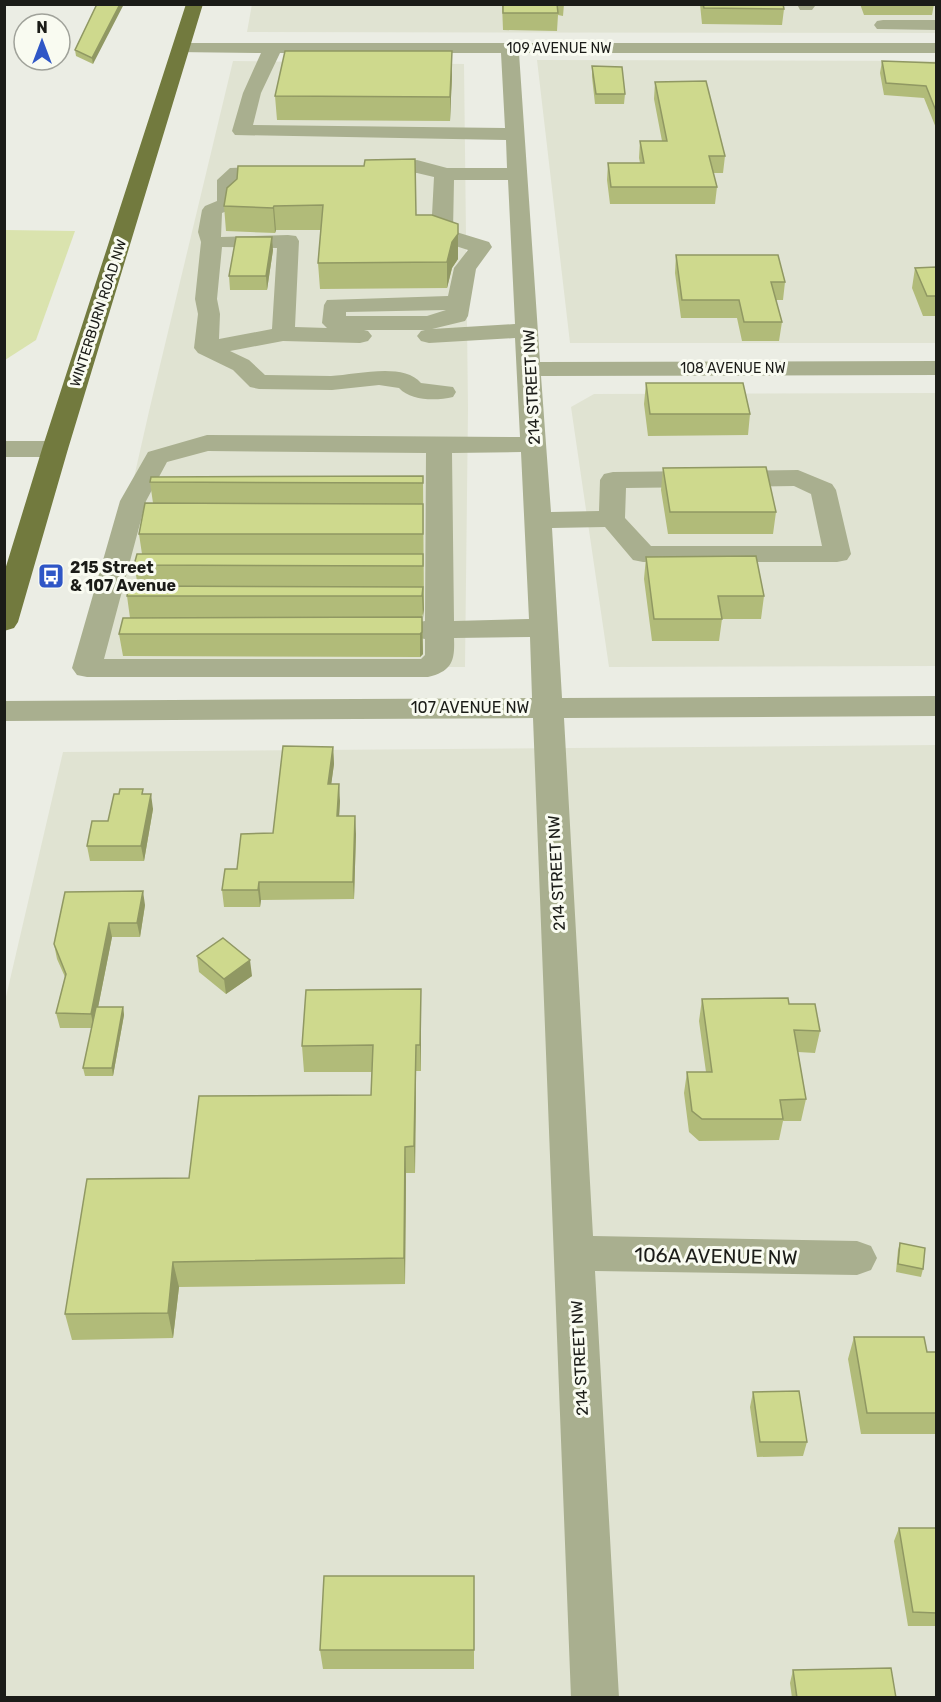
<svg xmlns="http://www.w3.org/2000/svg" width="941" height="1702" viewBox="0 0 941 1702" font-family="Rubik,sans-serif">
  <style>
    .built { fill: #e0e3d2 }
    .green { fill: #dae3ae }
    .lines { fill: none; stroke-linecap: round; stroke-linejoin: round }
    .minor { fill: #a9af8f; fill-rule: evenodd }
    .major { fill: #727a3e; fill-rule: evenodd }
    .wall { fill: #b1bb79 }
    .shaded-wall { fill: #909863 }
    .building { fill: #ced98d; stroke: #909863; stroke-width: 1.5 }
    .labels { text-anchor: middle; stroke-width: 6; stroke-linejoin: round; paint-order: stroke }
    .far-street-label { font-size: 14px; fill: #1b1c18; stroke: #f9fbf1 }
    .street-label { font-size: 16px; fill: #1b1c18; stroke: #f9fbf1 }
    .poi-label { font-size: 16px; font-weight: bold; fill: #1b1c18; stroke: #f9fbf1; text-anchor: start }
    .near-street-label { font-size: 20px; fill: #1b1c18; stroke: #f9fbf1 }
  </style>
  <rect width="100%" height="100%" fill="#ebede4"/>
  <path class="built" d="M252 4 936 5V33L247 32Z
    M537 60 936 61V343H570Z
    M233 61 464 64 468 409 465 667H91L150 407Z
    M936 393V666L609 667 571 407 594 394Z
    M936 745V1697L5 1698V1001L63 752Z"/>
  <path class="green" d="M5 230 75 231 36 340 5 360Z"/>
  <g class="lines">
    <path class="minor" d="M797 4H814L815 6 812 10H800Z
      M883 20H936V30L877 29 874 25 877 21Z
      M182 43H936V53H519L540 362 936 361V375L541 376 551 512 599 511 600 480 604 474 613 472 798 470 832 484 836 490 851 554 847 560 837 562H643L633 560 605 527 552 528 562 698 936 696V716L564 718 593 1236 857 1241 871 1246 877 1258 871 1270 857 1275 595 1271 619 1698H571L533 718 4 721V701L532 698 530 637 454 638C455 661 452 671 428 677H87L77 675 72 668 120 501 148 452 207 435 520 437 515 338 429 343 421 341 417 336 421 331 425 330H364L368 331 372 336 368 341 360 343 283 341 230 351 249 360 265 375C287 375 309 376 331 376 356 375 403 362 421 383L453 387 456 392 453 397C436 401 411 401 399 388L379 385 332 390 259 389 250 387 233 370 198 353 194 348 198 314 195 299 201 242 198 232 202 210 205 206 217 201V180L230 168 283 166 290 168 293 172 290 176 242 178 237 182C238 202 242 206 222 213L221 237 288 235 296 236 299 241 295 327 327 328 322 323 324 305 327 300 448 296 454 268 468 250 434 239 431 234 434 177 417 173 370 177 363 175 360 171 363 167 417 160 447 168H507L506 140 235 135 232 131 243 93 261 53 176 52 173 48 176 44ZM280 53H501L505 128 253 125 261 93ZM454 180H508L515 324 432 329 465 321 468 316 476 269 492 247 489 242 453 231ZM222 247 277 248 272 329 219 339 220 314 217 299ZM446 310 427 316H346V312ZM208 451 426 453 425 621 408 624 404 630 408 636 425 639V655L421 659H104L146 501 167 462ZM521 452 529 619 454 621 452 453ZM794 486 811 494 822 546H651L625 518 626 488Z
      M4 441H55L64 444 68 449 64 454 55 457H4Z"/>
    <path class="major" d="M186 4H203L68 449 18 622 14 628 4 631V573L42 449Z"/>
  </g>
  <path class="wall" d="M97 4 93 64 76 56 75 50Z
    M502 4H564L563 16 558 15 557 31 503 30Z
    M700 4H783L784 9 782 25 702 24Z
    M860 4H934L932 15H864Z
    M882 61 936 63V128L924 98 884 95 880 73Z
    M592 66 625 94 624 104H595L592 77Z
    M452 74 450 121 277 120 275 96Z
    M655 82 725 156 723 173H713L717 187 715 204H610L607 180 608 163H640L639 158 640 141H662L654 99Z
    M227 188 416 215 458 259 452 268 447 288 320 289 318 263 321 230H276L275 233 226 231 224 206Z
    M273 250 267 290H230L229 276Z
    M676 255 785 282 783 300H776L782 322 779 341H742L737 318H681L675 273Z
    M936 267V316H923L912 288 915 268Z
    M646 383 750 414 748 435 648 436 644 404Z
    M663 468 776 512 773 534H668L661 490Z
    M423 476 424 609 422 618 423 654 420 657 123 656 119 634 130 618 127 596 138 586 134 565 142 554 139 534 153 503 150 482Z
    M646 557 764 596 761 619H722L719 641H652L644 579Z
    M333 747 334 764 331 784 340 801 339 816 356 834 354 899 261 900 260 907H224L222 890 237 869 273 833Z
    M144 794 153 809 144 861H90L87 846 108 821Z
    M145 905 140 937H112L98 1007H123L124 1015 113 1076H85L83 1068 92 1028H60L56 1013 65 977 57 959 54 944Z
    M197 956 252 976 226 994 199 972Z
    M702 999 789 1004 820 1031 815 1053 798 1052 806 1099 801 1121H783L779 1140 699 1141 689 1132 684 1093 687 1072H706L699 1021Z
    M421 1016V1071H416L415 1173H406L405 1284 179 1287 173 1338 72 1340 65 1314 189 1178 371 1095 372 1072H304L302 1046Z
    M900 1243 923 1269 921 1277 896 1272 898 1250Z
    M854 1337 927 1352H936V1434H861L848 1359Z
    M753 1392 807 1442 803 1456 757 1457 750 1407Z
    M899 1528H936V1626H908L894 1541Z
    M474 1576V1669H323L320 1650Z
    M793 1670 896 1698H792L790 1683Z"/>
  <path class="shaded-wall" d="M120 4H124L93 64 92 58Z
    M452 51V74L450 121V97Z
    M274 206 276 230 275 233 273 208Z
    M458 234V259L452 268 447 288V262L452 242Z
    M272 237 273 250 267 290 266 276Z
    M423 587 424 609 423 618 422 596Z
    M422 617 423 654 420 657V634Z
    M333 747 334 764 329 801 328 784Z
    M339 784 340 801 338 834 337 816Z
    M151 794 153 809 144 861 141 846Z
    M355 816 356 834 354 899 353 882Z
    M259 882 261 900 260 907 258 890Z
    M143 891 145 905 140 937 137 923Z
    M109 923 112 937 94 1028 91 1014Z
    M250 960 252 976 226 994 224 979Z
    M421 989V1071L420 1045Z
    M123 1007 124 1015 113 1076 112 1068Z
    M416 1045V1071L415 1173 414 1146Z
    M405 1147 406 1173 405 1284 404 1258Z
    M173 1262 179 1287 173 1338 168 1313Z"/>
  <path class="building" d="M97 4H120L92 58 75 50Z
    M503 4H557L558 13H503Z
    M703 4H783L784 9 704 8Z
    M285 51H452L450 97 275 96Z
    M882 61 936 63V111L926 86 886 83Z
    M592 66 622 67 625 94H596Z
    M706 81 725 156H709L717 187H611L608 163H644L640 141H667L655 82Z
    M415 159 416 215H432L458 224V234L452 242 447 262 318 263 323 205 274 206 273 208 224 206 227 188 237 179 238 166H364L365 160Z
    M236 237H272L266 276H229Z
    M676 255H778L785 282H771L782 322H744L739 300H682Z
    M936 267V296H927L915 268Z
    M646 383H743L750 414H650Z
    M766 467 776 512H670L663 468Z
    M423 476V483L150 482 151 477Z
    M145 503 423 504V534H139Z
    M137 554H423V566L134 565Z
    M756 556 764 596H718L722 619H654L646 557Z
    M129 586 423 587 422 596H127Z
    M422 617V632L420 634H119L123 618Z
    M283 746 333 747 328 784H339L337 816H355L353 882H259L258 890H222L225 869H237L241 834 273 833Z
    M120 789H143L142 794H151L141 846H87L92 821H108L114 794H119Z
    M143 891 137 923H109L91 1014 56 1013 66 974 54 944 65 892Z
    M223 938 250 960 224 979 197 956Z
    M421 989 420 1045H416L414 1146 405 1147 404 1258 173 1262 168 1313 65 1314 87 1179 189 1178 199 1096 371 1095 373 1045 302 1046 306 990Z
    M788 998 789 1004H815L820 1031 794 1030 806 1099 780 1100 783 1119H702L692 1111 687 1072H712L702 999Z
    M96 1007H123L112 1068H83Z
    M900 1243 925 1248 923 1269 898 1264Z
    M854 1337H924L927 1352H936V1413H867Z
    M799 1391 807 1442H760L753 1392Z
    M899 1528H936V1613L913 1612Z
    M324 1576H474V1650H320Z
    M891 1668 896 1698H797L793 1670Z"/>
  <defs>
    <symbol id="bus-square" viewBox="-11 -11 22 22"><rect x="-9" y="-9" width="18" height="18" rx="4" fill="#2f56c6" stroke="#f9fbf1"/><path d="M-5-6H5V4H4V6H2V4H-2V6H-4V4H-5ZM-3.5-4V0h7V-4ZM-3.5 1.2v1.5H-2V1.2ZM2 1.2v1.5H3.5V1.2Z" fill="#fff"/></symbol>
  </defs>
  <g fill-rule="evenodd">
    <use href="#bus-square" x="36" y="561" width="30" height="30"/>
  </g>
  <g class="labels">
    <g class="far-street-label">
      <text x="559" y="53">109 AVENUE NW</text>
      <text transform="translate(98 313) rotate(-72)" y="5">WINTERBURN ROAD NW</text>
      <text x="733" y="373">108 AVENUE NW</text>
    </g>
    <g class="street-label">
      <text transform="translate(531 387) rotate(-93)" y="6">214 STREET NW</text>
      <text x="470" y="713">107 AVENUE NW</text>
      <text transform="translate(556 873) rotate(-93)" y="6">214 STREET NW</text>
      <text transform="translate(579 1358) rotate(-93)" y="6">214 STREET NW</text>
    </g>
    <g class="poi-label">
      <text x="70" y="573">215 Street<tspan x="70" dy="18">&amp; 107 Avenue</tspan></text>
    </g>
    <g class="near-street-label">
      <text transform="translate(716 1256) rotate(1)" y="7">106A AVENUE NW</text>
    </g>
  </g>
  <rect width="941" height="1702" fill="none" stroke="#1b1c18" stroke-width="12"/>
  <g transform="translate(42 42)"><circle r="28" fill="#f9fbf1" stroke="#a0a29a" stroke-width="1.5"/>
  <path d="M0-4.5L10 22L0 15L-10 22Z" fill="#2f56c6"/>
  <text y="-9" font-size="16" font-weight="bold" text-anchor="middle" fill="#1b1c18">N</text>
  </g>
</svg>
